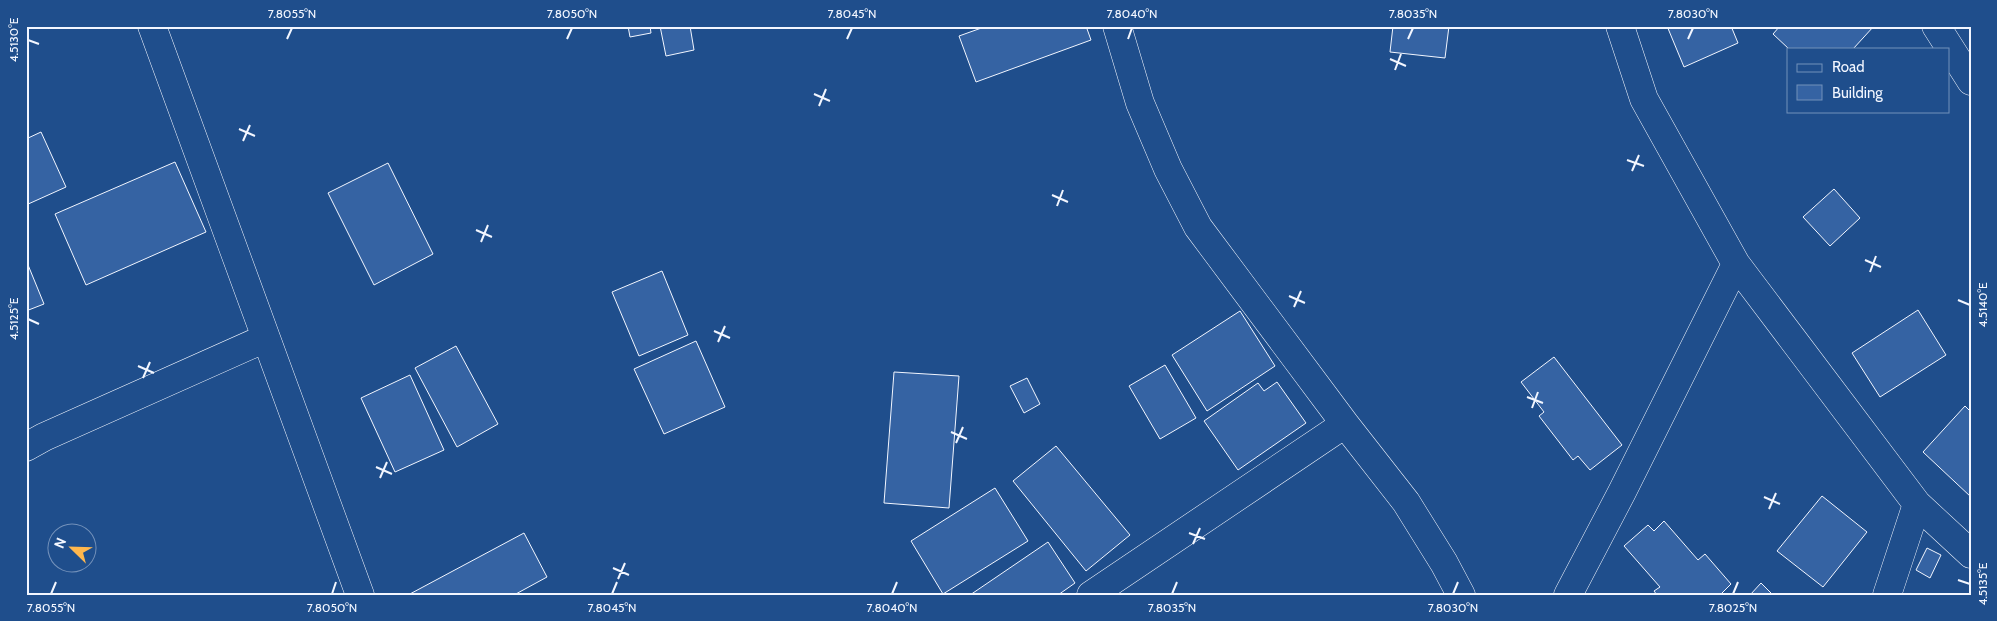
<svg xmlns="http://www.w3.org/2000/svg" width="1997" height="621" viewBox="0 0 1997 621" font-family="Cabin,sans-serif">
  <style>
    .building { fill: #3563a3; stroke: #f2f6ff }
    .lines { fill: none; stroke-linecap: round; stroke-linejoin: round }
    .street-casing { stroke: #f2f6ff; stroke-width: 29 }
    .street { stroke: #1f4e8c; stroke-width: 28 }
    .ticks { fill: none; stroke: #f2f6ff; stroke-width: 2 }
    .neatline { fill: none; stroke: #f2f6ff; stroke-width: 2 }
    .ticks-label { font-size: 12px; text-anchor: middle; fill: #f2f6ff }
  </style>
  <rect width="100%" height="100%" fill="#1f4e8c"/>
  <path class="building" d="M628 26H650L651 33 630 37Z
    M660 26H690L694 50 666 56Z
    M987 26H1086L1091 40 976 82 959 36Z
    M1393 26H1449L1445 58 1390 52Z
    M1667 26H1731L1738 43 1684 67Z
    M1780 26H1874L1853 49H1789L1773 34Z
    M41 132 66 187 26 205V139Z
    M175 162 206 232 86 285 55 214Z
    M388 163 433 254 374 285 328 193Z
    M1834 189 1860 218 1830 246 1803 217Z
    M26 260 44 304 26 311Z
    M662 271 688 335 639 356 612 292Z
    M1918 310 1946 355 1880 397 1852 353Z
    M1240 311 1275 366 1207 411 1172 355Z
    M696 341 725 407 664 434 634 369Z
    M456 346 498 424 457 447 415 368Z
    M1554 357 1622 445 1590 470 1578 456 1573 460 1539 416 1544 412 1521 382Z
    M1165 365 1196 418 1160 439 1129 386Z
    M894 372 959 376 949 508 884 503Z
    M410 375 444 450 395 472 361 398Z
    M1027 378 1040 404 1024 413 1010 386Z
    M1277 382 1306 423 1238 470 1204 421 1258 383 1264 391Z
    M1965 406 1971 412V497L1923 452Z
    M1056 446 1130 535 1086 571 1013 481Z
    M995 488 1028 541 943 594 911 541Z
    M1822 496 1867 532 1823 587 1777 551Z
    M1664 521 1698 560 1705 554 1731 584 1720 595H1657L1654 591 1660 587 1624 546 1648 525 1654 531Z
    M524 533 547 577 514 595H408Z
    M1048 542 1075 583 1058 595H970Z
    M1927 548 1941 555 1930 578 1916 570Z
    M1761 583 1773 595H1750Z"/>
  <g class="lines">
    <defs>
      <path id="street" d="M152 26 360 595
        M1117 26 1140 103 1168 169 1198 227 1345 424 1406 502 1444 563 1461 595
        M1620 26 1644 99 1736 264 1917 504 1971 554
        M1936 26 1971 81
        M26 447 44 437 266 338
        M1091 595 1345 424
        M1568 595 1622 492 1736 264
        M1887 595 1917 504"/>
    </defs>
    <use href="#street" class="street-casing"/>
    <use href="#street" class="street"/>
  </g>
  <path class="ticks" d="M287 39 292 28M567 39 572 28M847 39 852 28M1128 39 1132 28M1408 39 1413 28M1688 39 1693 28M28 40 39 44M1390 59 1406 66M1395 70 1401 54M814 94 830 101M819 106 826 89M239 129 255 136M243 141 250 125M1627 160 1644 166M1632 171 1639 155M1052 195 1068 202M1057 206 1063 190M476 230 492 237M481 242 488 225M1865 260 1881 267M1870 272 1876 256M1289 296 1305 303M1958 300 1970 305M1294 307 1301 291M28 319 39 324M714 331 730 338M718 342 725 326M138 366 154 373M143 378 150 362M1527 397 1543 403M1532 408 1538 392M951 432 967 439M956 443 963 427M376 467 392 474M380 478 387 462M1764 497 1780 504M1769 509 1776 493M1189 533 1205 539M1193 544 1200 528M613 568 629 575M618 579 625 563M1958 580 1970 584M51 594 56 582M332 594 336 582M612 594 617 582M892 594 897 582M1172 594 1177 582M1453 594 1458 582M1733 594 1738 582"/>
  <rect width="1997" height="621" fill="none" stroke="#1f4e8c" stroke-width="55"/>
  <rect x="1787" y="48" width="162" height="65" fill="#1f4e8c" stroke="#7391ba"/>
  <rect x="1797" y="64" width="25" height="8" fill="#1f4e8c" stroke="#7391ba"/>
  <text x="1832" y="72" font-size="15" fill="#f2f6ff">Road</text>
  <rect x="1797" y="85" width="25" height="15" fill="#3563a3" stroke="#7391ba"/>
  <text x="1832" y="98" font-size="15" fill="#f2f6ff">Building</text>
  <g transform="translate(72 548) rotate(293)"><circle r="24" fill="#1f4e8c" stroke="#7391ba"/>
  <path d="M0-4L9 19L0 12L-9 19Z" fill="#ffb74d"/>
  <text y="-8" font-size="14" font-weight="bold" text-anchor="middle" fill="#f2f6ff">N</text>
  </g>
  <rect x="28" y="28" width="1942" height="566" class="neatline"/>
  <g class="ticks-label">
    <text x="292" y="18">7.8055°N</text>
    <text x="572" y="18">7.8050°N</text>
    <text x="852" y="18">7.8045°N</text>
    <text x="1132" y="18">7.8040°N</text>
    <text x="1413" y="18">7.8035°N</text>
    <text x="1693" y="18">7.8030°N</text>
    <text transform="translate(14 40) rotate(-90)" y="4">4.5130°E</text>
    <text transform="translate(1983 305) rotate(-90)" y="4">4.5140°E</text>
    <text transform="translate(14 319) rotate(-90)" y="4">4.5125°E</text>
    <text transform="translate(1983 584) rotate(-90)" y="4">4.5135°E</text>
    <text x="51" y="612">7.8055°N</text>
    <text x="332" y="612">7.8050°N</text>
    <text x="612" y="612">7.8045°N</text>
    <text x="892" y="612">7.8040°N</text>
    <text x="1172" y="612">7.8035°N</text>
    <text x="1453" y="612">7.8030°N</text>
    <text x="1733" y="612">7.8025°N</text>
  </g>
</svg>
